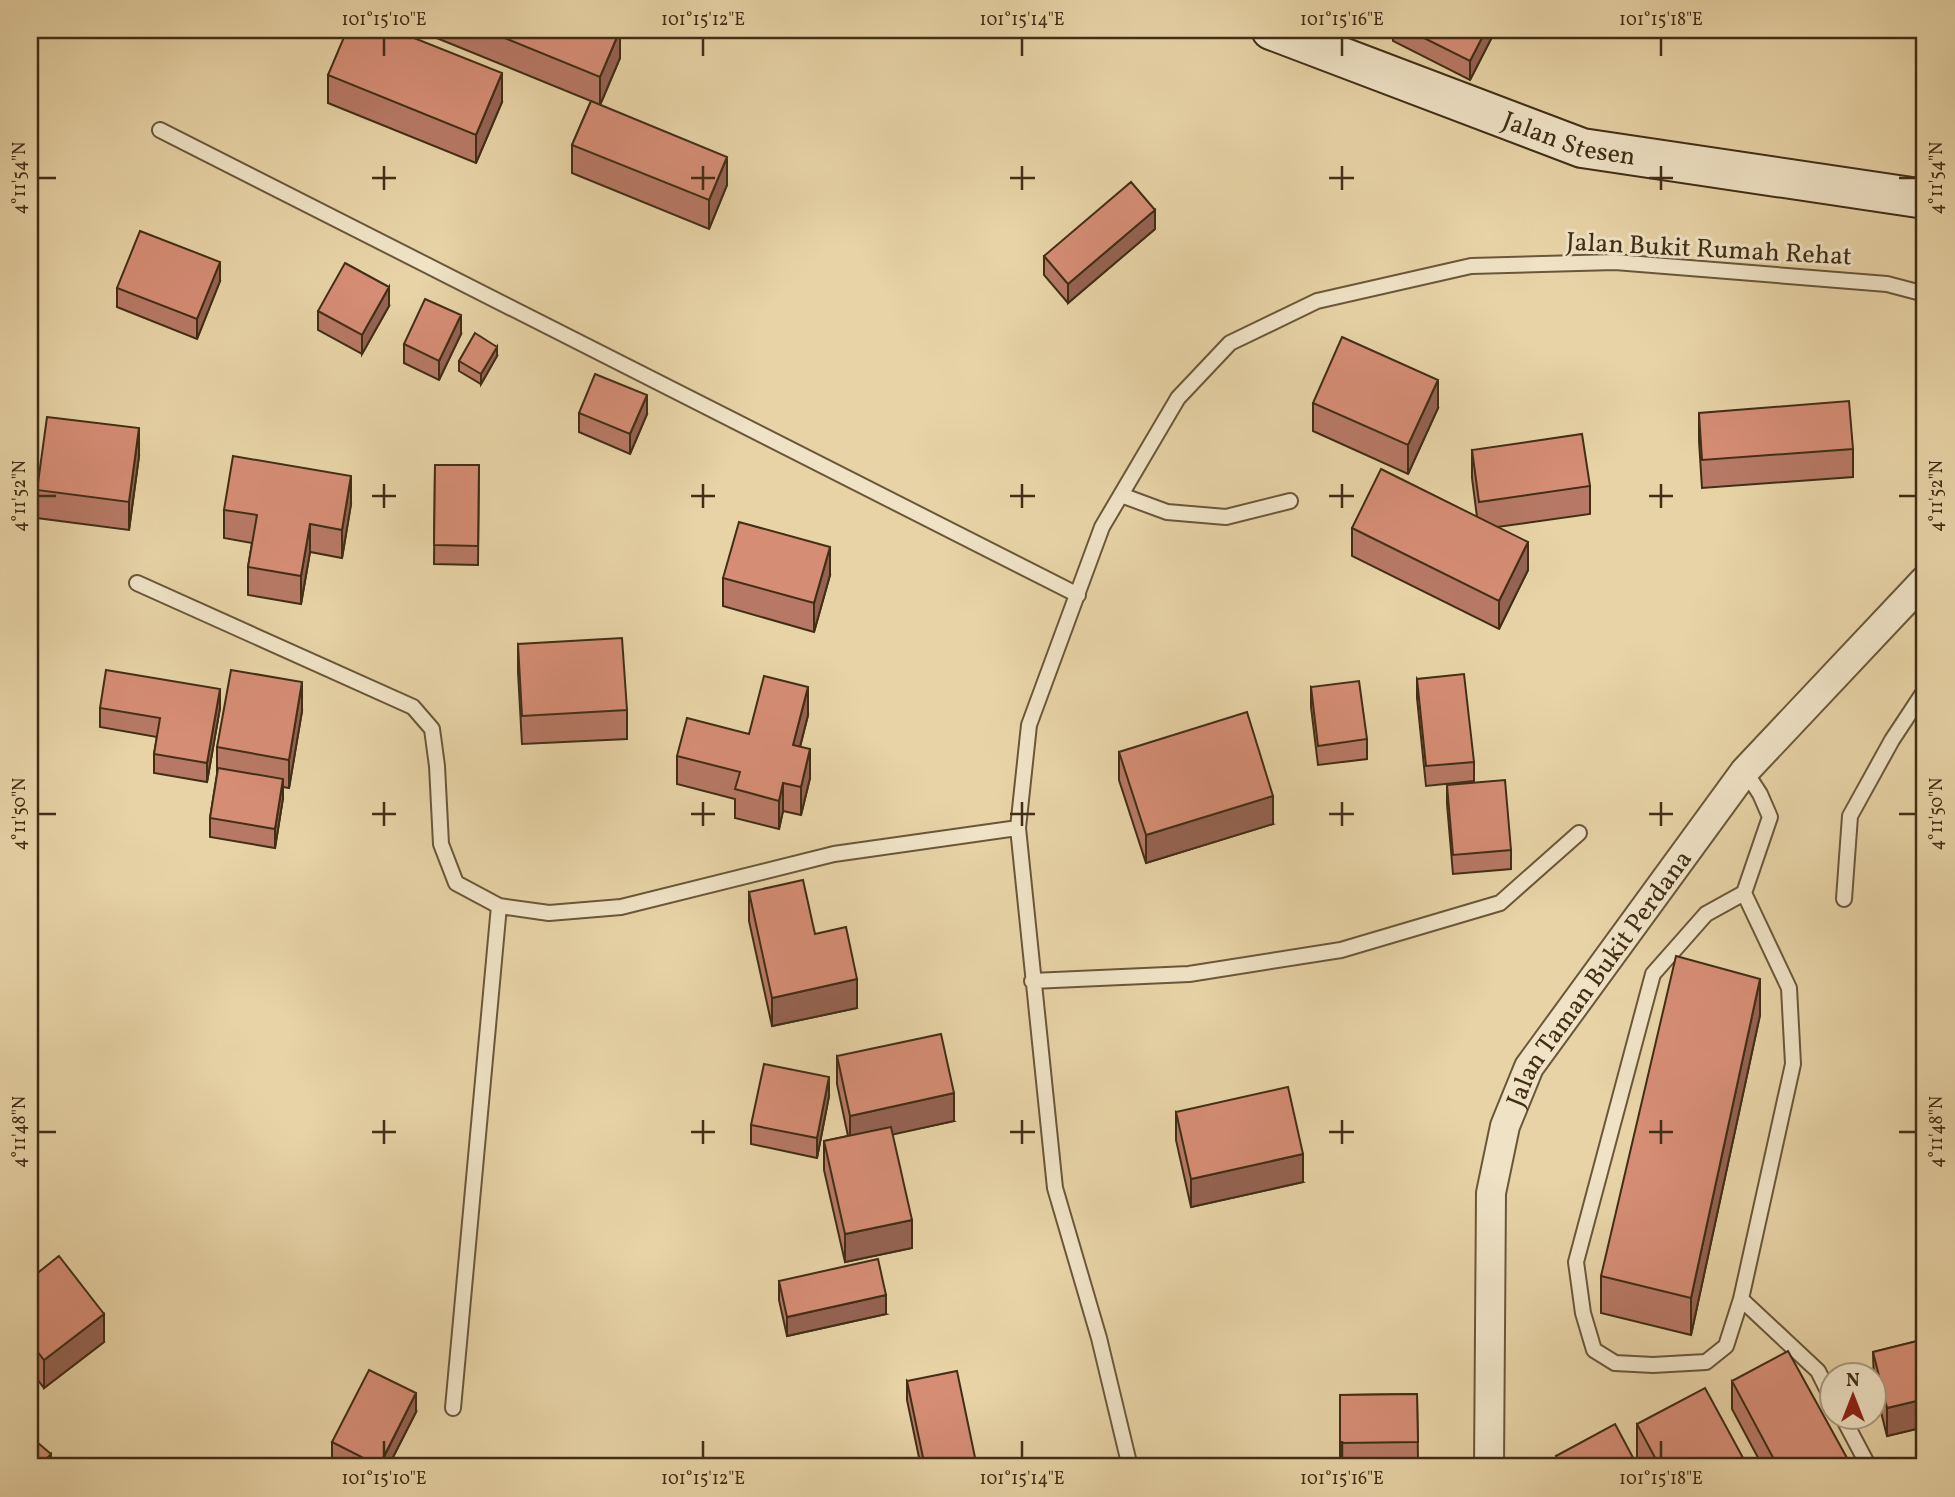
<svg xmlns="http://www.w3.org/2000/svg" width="1955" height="1497" viewBox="0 0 1955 1497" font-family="Vollkorn,serif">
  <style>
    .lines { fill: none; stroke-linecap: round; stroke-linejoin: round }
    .lane-casing { stroke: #6a5739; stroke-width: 18 }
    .street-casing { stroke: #6a5739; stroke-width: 32 }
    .secondary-casing { stroke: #412e15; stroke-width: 42 }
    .lane { stroke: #efe2c5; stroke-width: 14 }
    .street { stroke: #efe2c5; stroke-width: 28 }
    .secondary { stroke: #efe2c5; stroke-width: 38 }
    .wall { fill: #b77965; stroke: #412e15; stroke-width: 2 }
    .shaded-wall { fill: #956352; stroke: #412e15; stroke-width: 2 }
    .building { fill: #d58d75; stroke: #412e15; stroke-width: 2 }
    .ticks { fill: none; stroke: #412e15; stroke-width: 2.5 }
    .labels { text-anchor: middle; stroke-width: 6; stroke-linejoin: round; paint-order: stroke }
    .street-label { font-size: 26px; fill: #412e15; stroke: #efe2c5 }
    .neatline { fill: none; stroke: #412e15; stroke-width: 2.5 }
    .ticks-label { font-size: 18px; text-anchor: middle; fill: #412e15 }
  </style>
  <rect width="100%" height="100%" fill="#e7d3a6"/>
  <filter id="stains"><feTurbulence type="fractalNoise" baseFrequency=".00286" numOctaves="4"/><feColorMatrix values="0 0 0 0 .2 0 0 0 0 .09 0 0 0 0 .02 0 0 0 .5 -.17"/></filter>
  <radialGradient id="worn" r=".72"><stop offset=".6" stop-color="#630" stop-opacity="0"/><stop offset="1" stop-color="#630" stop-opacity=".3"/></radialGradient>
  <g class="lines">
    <defs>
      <path id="lane" d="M160 130 1078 595
        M1121 495 1167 512 1226 517 1290 501
        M137 583 413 707 432 729 437 766 441 844 456 883 499 906 549 913 621 907 834 854 1018 828
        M1744 893 1706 914 1653 974 1576 1262 1583 1313 1594 1350 1615 1363 1653 1365 1706 1362 1726 1346 1741 1299 1793 1064 1789 988 1744 893 1770 817 1760 794 1745 771
        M1844 899 1850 816 1892 740 1925 690
        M1032 981 1189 974 1341 950 1500 903 1579 833
        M1741 1299 1818 1371 1832 1399
        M453 1408 499 906
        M1842 1416 1869 1467
        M1130 1467 1099 1338 1055 1188 1018 828 1029 725 1102 527 1178 398 1230 343 1317 301 1471 266 1615 262 1887 284 1925 294"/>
      <g id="street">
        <path id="s1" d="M1489 1467 1491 1193 1505 1126 1529 1067 1745 771 1925 580"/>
      </g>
      <g id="secondary">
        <path id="s2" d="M1271 30 1582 148 1925 199"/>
      </g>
    </defs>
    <use href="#lane" class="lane-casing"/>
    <use href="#street" class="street-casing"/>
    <use href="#secondary" class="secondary-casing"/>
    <use href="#lane" class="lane"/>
    <use href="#street" class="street"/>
    <use href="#secondary" class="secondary"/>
  </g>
  <path class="wall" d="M417 30H620V58L600 105 727 185 709 229 572 173V145L591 101Z
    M1393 30H1492V37L1470 80 1393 41Z
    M328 75 502 102 476 163 328 103Z
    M1155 229 1068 303 1044 275V256Z
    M220 281 197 339 117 307V288Z
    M389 306 362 354 318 330V311Z
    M461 334 439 380 404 363V344Z
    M497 356 481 384 459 371V361Z
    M1313 403 1438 408 1408 474 1313 431Z
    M579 413 647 414 630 454 579 432Z
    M1699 413 1853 449V477L1702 488 1699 441Z
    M1472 450 1590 486V514L1497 527 1528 570 1499 629 1352 556V528L1477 517 1472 478Z
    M139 456 129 530 37 518V490Z
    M435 465H479L478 565 434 564Z
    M351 504 342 558 310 552 301 604 248 595V567L252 543 224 538V510Z
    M830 575 814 632 723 606V578Z
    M518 644 627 710V739L522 744 518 672Z
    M1417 679 1474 762V781L1426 786 1417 698Z
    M1311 687 1367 739V759L1318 765 1311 707Z
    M100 708H220L207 782 154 773V754L157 737 100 727Z
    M302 711 289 788 283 787V798L275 848 210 837V818L217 775V747Z
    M808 715 800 747 810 778 801 815 783 811 779 829 735 818V799L677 784V756Z
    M1119 752 1273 824 1146 863 1119 780Z
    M1447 785 1511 850V869L1453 874 1447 804Z
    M749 892 815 934 857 1008 772 1026 749 921Z
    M1760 1015 1691 1335 1601 1313V1276Z
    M837 1056 954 1121 892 1134 912 1248 845 1262 824 1170V1141L848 1136 837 1084Z
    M829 1096 817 1158 751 1144V1125Z
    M1176 1112 1303 1182 1191 1207 1176 1140Z
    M30 1279 104 1342 44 1388 30 1370Z
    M779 1281 886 1314 787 1336 779 1300Z
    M1925 1339V1427L1887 1436 1874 1384 1873 1352Z
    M907 1381 977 1467H921L907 1400Z
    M1732 1381 1852 1467H1763L1732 1409Z
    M1417 1394 1418 1461 1340 1462V1395Z
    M416 1412 388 1467H344L332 1461V1442Z
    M1637 1424 1748 1467H1641L1637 1461Z
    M1556 1456 1638 1467H1556Z"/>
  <path class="shaded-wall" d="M620 30V58L600 105V77Z
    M1486 30H1492V37L1470 80V61Z
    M502 73V102L476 163V135Z
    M727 157V185L709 229V200Z
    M1155 210V229L1068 303V284Z
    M220 262V281L197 339V319Z
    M389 287V306L362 354V335Z
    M461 315V334L439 380V361Z
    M497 347V356L481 384V374Z
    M1438 380V408L1408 474V445Z
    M647 395V414L630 454V434Z
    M139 428V456L129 530V502Z
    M351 476V504L342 558V530Z
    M310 524V552L301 604V576Z
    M1528 542V570L1499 629V601Z
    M830 547V575L814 632V603Z
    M302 682V711L289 788V760Z
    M808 687V715L793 774V745Z
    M220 689V708L207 782V763Z
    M810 749V778L801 815V787Z
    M283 779V798L275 848V829Z
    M783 783V811L779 829V801Z
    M1273 796V824L1146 863V835Z
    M857 979V1008L772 1026V998Z
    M1760 979V1015L1691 1335V1298Z
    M829 1077V1096L817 1158V1138Z
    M954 1093V1121L850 1144V1116Z
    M1303 1154V1182L1191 1207V1179Z
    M912 1220V1248L845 1262V1234Z
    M886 1295V1314L787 1336V1317Z
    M104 1314V1342L44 1388V1360Z
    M416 1393V1412L388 1467H379Z
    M1925 1399V1427L1887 1436V1408Z
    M51 1454V1467H39Z"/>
  <path class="building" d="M347 30H394L502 73 476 135 328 75Z
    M485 30H620L600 77Z
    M1408 30H1486L1470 61Z
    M591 101 727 157 709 200 572 145Z
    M1131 182 1155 210 1068 284 1044 256Z
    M140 231 220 262 197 319 117 288Z
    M345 263 389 287 362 335 318 311Z
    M425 299 461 315 439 361 404 344Z
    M475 333 497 347 481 374 459 361Z
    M1342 337 1438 380 1408 445 1313 403Z
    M595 374 647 395 630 434 579 413Z
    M1849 401 1853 449 1702 460 1699 413Z
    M47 417 139 428 129 502 37 490Z
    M1582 434 1590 486 1479 502 1472 450Z
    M233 456 351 476 342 530 310 524 301 576 248 567 257 515 224 510Z
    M435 465H479L478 546 434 545Z
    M1381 469 1528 542 1499 601 1352 528Z
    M739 522 830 547 814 603 723 578Z
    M622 638 627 710 522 716 518 644Z
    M106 670 220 689 207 763 154 754 160 718 100 708Z
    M231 670 302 682 289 760 217 747Z
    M1464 674 1474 762 1426 766 1417 679Z
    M764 676 808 687 793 745 810 749 801 787 783 783 779 801 735 789 740 772 677 756 687 718 749 734Z
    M1359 681 1367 739 1318 746 1311 687Z
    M1247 712 1273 796 1146 835 1119 752Z
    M218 768 283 779 275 829 210 818Z
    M1505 780 1511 850 1453 855 1447 785Z
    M803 880 815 934 846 927 857 979 772 998 749 892Z
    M1676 956 1760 979 1691 1298 1601 1276Z
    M941 1034 954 1093 850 1116 837 1056Z
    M764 1064 829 1077 817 1138 751 1125Z
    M1288 1087 1303 1154 1191 1179 1176 1112Z
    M891 1127 912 1220 845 1234 824 1141Z
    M59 1256 104 1314 44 1360 30 1342V1279Z
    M878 1259 886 1295 787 1317 779 1281Z
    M1925 1339V1399L1887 1408 1873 1352Z
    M1788 1351 1852 1467H1778L1732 1381Z
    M369 1370 416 1393 379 1466 332 1442Z
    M957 1371 977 1467H925L907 1381Z
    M1705 1388 1748 1467H1660L1637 1424Z
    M1417 1394 1418 1442 1340 1443V1395Z
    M1615 1424 1638 1467H1562L1556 1456Z
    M30 1436 51 1454 39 1467H30Z"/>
  <path class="ticks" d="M384 38V56M703 38V56M1022 38V56M1342 38V56M1661 38V56M384 166V190M703 166V190M1022 166V190M1342 166V190M1661 166V190M38 178H56M372 178H396M691 178H715M1010 178H1035M1329 178H1354M1649 178H1673M1899 178H1916M384 484V508M703 484V508M1022 484V508M1342 484V508M1661 484V508M38 496H56M372 496H396M691 496H715M1010 496H1035M1329 496H1354M1649 496H1673M1899 496H1916M384 802V826M703 802V826M1022 802V826M1342 802V826M1661 802V826M38 814H56M372 814H396M691 814H715M1010 814H1035M1329 814H1354M1649 814H1673M1899 814H1916M384 1120V1144M703 1120V1144M1022 1120V1144M1342 1120V1144M1661 1120V1144M38 1132H56M372 1132H396M691 1132H715M1010 1132H1035M1329 1132H1354M1649 1132H1673M1899 1132H1916M384 1441V1458M703 1441V1458M1022 1441V1458M1342 1441V1458M1661 1441V1458"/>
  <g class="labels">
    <g class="street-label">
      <text dy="9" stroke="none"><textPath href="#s2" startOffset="318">Jalan Stesen</textPath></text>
      <text transform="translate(1709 248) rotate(3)" y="9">Jalan Bukit Rumah Rehat</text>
      <text dy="9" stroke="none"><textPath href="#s1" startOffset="518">Jalan Taman Bukit Perdana</textPath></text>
    </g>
  </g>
  <rect width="1955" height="1497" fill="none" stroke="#e7d3a6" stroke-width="77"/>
  <g transform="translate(1853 1396)"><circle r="33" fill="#efe2c5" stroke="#a99a7f" stroke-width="2"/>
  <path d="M0-5L12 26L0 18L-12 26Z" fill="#8f2418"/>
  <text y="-10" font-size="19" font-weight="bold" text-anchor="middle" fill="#412e15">N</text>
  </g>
  <rect x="38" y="38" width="1878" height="1420" class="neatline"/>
  <g class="ticks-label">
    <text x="384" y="25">101°15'10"E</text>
    <text x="703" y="25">101°15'12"E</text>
    <text x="1022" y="25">101°15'14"E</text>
    <text x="1342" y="25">101°15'16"E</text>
    <text x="1661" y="25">101°15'18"E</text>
    <text transform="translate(19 178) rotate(-90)" y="6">4°11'54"N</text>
    <text transform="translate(1936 178) rotate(-90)" y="6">4°11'54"N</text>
    <text transform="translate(19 496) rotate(-90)" y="6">4°11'52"N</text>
    <text transform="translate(1936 496) rotate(-90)" y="6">4°11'52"N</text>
    <text transform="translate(19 814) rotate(-90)" y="6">4°11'50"N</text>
    <text transform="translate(1936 814) rotate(-90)" y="6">4°11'50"N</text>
    <text transform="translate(19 1132) rotate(-90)" y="6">4°11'48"N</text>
    <text transform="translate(1936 1132) rotate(-90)" y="6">4°11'48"N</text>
    <text x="384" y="1484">101°15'10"E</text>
    <text x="703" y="1484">101°15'12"E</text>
    <text x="1022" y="1484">101°15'14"E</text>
    <text x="1342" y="1484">101°15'16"E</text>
    <text x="1661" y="1484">101°15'18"E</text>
  </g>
  <rect width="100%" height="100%" filter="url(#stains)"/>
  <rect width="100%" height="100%" fill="url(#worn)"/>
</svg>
